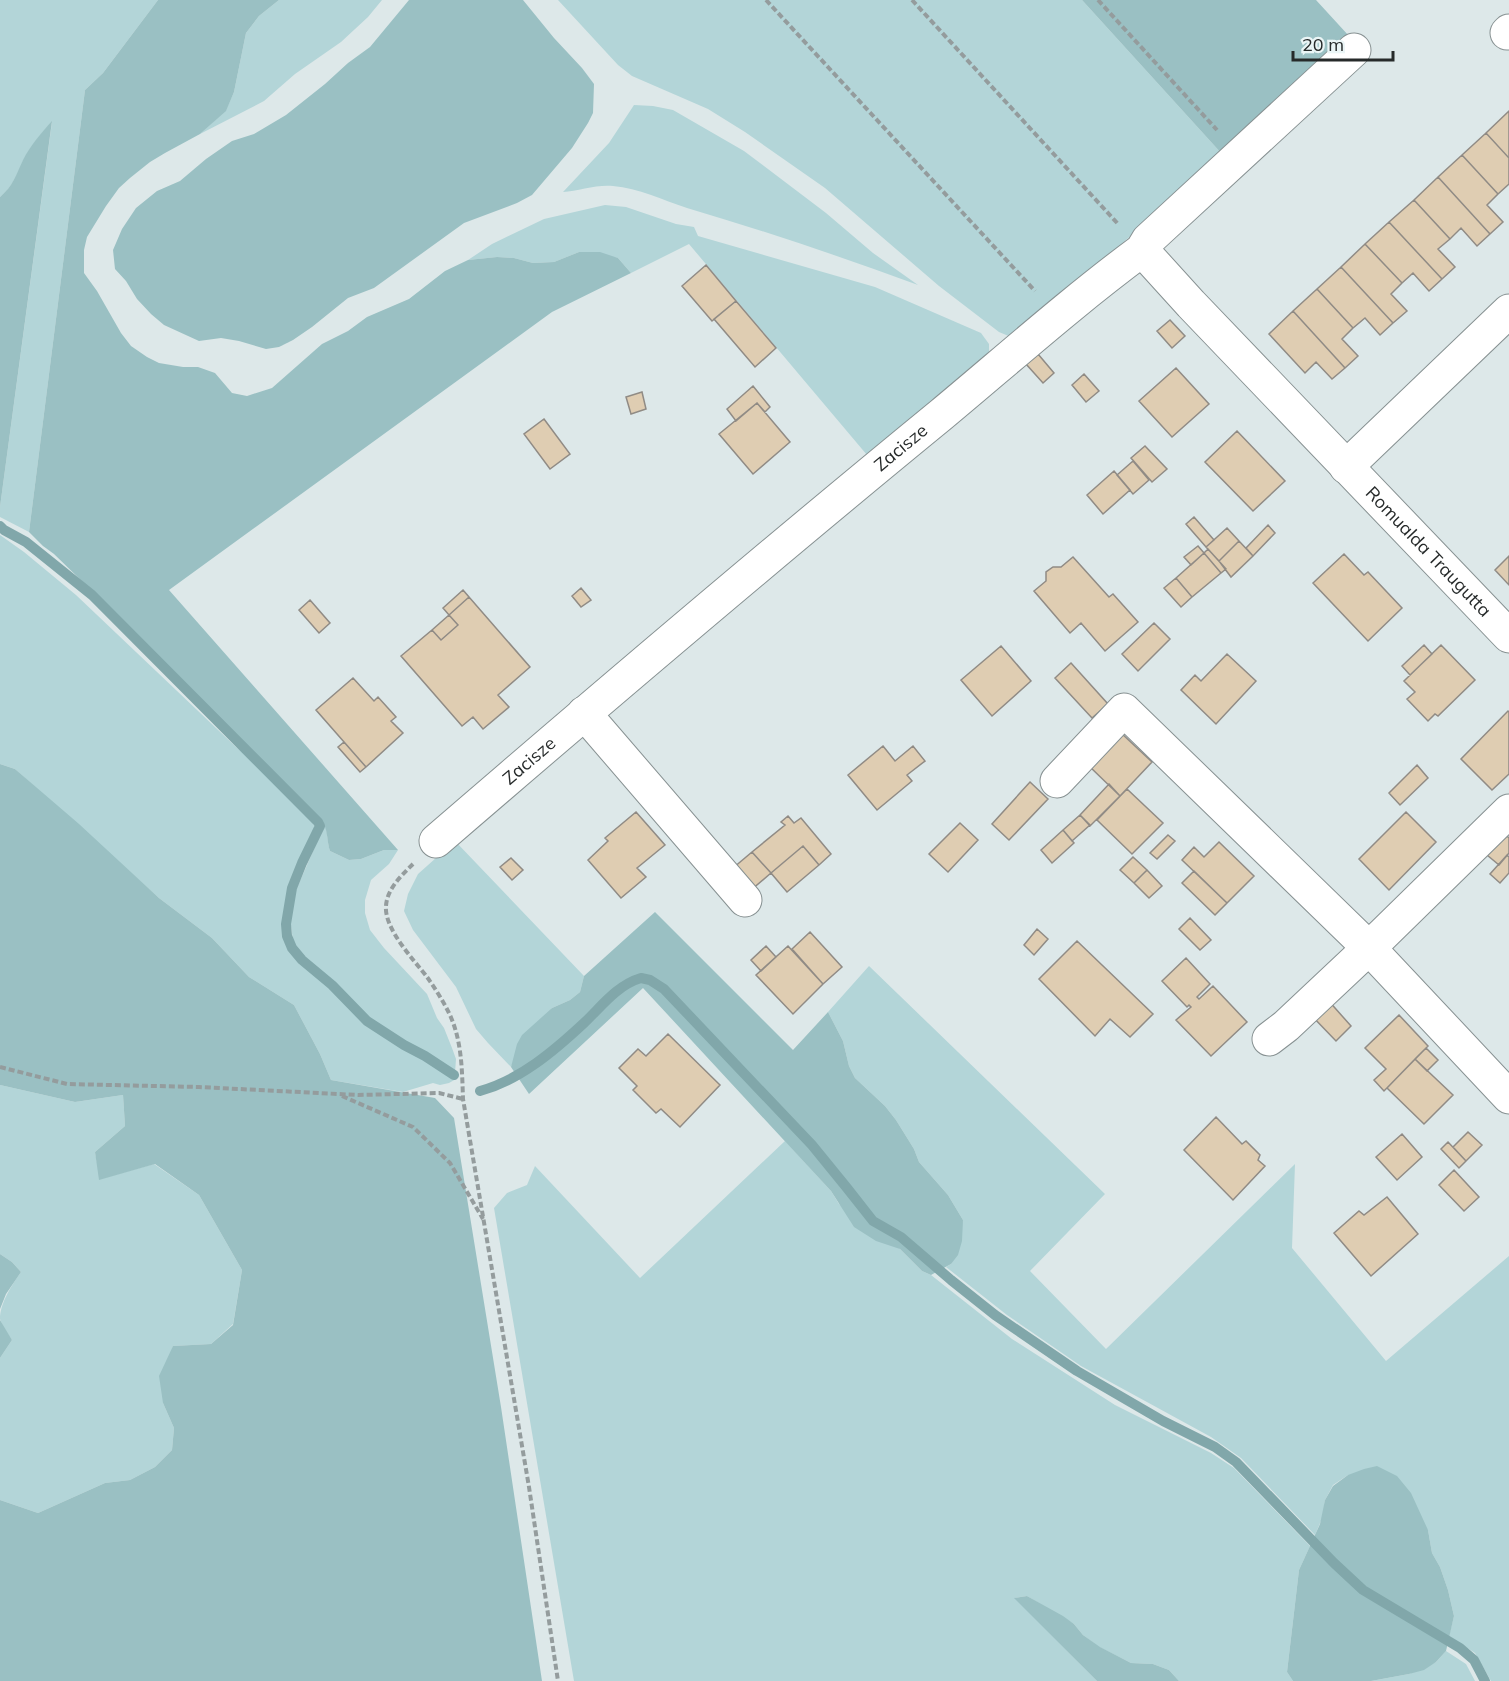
<svg xmlns="http://www.w3.org/2000/svg" width="1509" height="1681" viewBox="0 0 1509 1681" font-family="Mulish,sans-serif">
  <style>
    .green { fill: #b3d5d8 }
    .forest { fill: #9ac0c3 }
    .lines { fill: none; stroke-linecap: round; stroke-linejoin: round }
    .stream { stroke: #81a7aa; stroke-width: 10 }
    .building { fill: #dfcdb2; stroke: #908b85; stroke-width: 1.5 }
    .minor-casing { stroke: #879192; stroke-width: 35 }
    .path { stroke: #949c9d; stroke-width: 4; stroke-dasharray: 6 3; stroke-linecap: butt }
    .minor { stroke: #fff; stroke-width: 33 }
    .labels { text-anchor: middle; stroke-width: 6; stroke-linejoin: round; paint-order: stroke }
    .street-label { font-size: 18px; fill: #262a2a; stroke: #eaf5f6 }
  </style>
  <rect width="100%" height="100%" fill="#dde8e9"/>
  <path class="green" d="M0 0H158L103 73 85 90 29 532 0 517V507L52 122C41 133 30 147 23 161 17 175 12 187 0 197Z
    M279 0H382L368 17 341 42 295 74 264 101 200 134 226 110 234 92 246 33 259 16Z
    M558 0H1082L1222 154 1031 325 1011 337 999 332 939 286 825 188 745 132 708 109 632 76 618 65Z
    M634 105 653 106 673 110 744 151 826 213 873 253 918 285C842 257 765 231 687 208 662 200 639 188 613 186 598 184 578 191 563 192L609 143Z
    M605 205 626 207 676 224 694 227 698 236 875 287 981 333 989 344V352L983 360 867 455 689 244 631 273 618 258 579 252 554 262 533 263 514 258 497 257 468 260 492 244 544 219Z
    M0 535 24 552 76 595 236 747 277 782 311 819 315 827 298 862 291 881 286 900 283 922 284 938 290 951 301 964 330 987 365 1023 456 1079 449 1083 440 1085 433 1083 403 1092 331 1080 320 1054 294 1005 249 977 212 938 159 898 15 769 0 764Z
    M325 824C328 833 327 842 330 851L349 860 361 859 384 850H398L389 864 371 880 365 900V913L370 930 384 948 427 994 437 1018 444 1028 452 1048 456 1059 455 1073 427 1055 405 1043 369 1019 334 983 304 959 293 941 290 918 296 890Z
    M455 841 584 976 580 992 570 1000 552 1008 515 1057 511 1067 488 1043 476 1029 456 987 413 930 404 911 408 894 418 874Z
    M869 966 1105 1194 1030 1271 1106 1349 1295 1164 1292 1248 1386 1361 1509 1256V1681H1491L1475 1653 1449 1636 1454 1616 1448 1590 1440 1567 1432 1553 1428 1530 1348 1475 1333 1485 1325 1500 1323 1516 1315 1535 1241 1458 1211 1437 1081 1366 1007 1315 946 1267 951 1264 963 1220 948 1195 919 1162 914 1149 896 1120 885 1106 855 1078 849 1066 843 1041 828 1012Z
    M0 1085 75 1102 123 1095 125 1126 95 1152 100 1179 154 1164 199 1195 242 1270 233 1324 211 1344 173 1346 163 1403 174 1428 172 1450 155 1467 130 1480 105 1483 38 1513 0 1500V1358L12 1340C8 1334 2 1326 0 1319 0 1303 12 1285 21 1272L12 1262 0 1254Z
    M785 1141 831 1191 839 1204 900 1249 922 1271 931 1275 1012 1339 1115 1405 1211 1453 1234 1468 1310 1546 1299 1570 1287 1672 1293 1681H1179L1169 1670 1153 1664 1131 1663 1099 1647 1083 1635 1074 1624 1027 1596 1015 1598 1097 1681H574L494 1208 507 1193 527 1185 535 1166 640 1278Z
    M1446 1651 1466 1664 1475 1681H1371L1409 1674 1436 1662Z"/>
  <path class="forest" d="M158 0H279L259 16 246 33 234 92 226 111 200 134 165 153 150 162 130 178 119 188 106 206 87 237 84 250V273L97 291 121 333 131 346 147 357 159 363 183 367H198L215 373 232 393 247 396 272 388 322 344 348 331 367 317 409 299 445 271 468 260 497 257 514 258 533 263 554 262 579 252H600L618 258 631 273 552 312 169 590 398 850H384L361 859 349 860 330 851C327 842 328 833 324 824L90 589 54 554 43 546 29 532 85 90 103 73Z
    M409 0H523L554 38 582 68 594 84 593 113 588 123 572 148 532 195 517 203 464 223 374 288 348 298 312 327 293 340 279 347 266 349 239 341 221 338 199 341 164 325 151 314 137 299 126 281 115 269 113 250 122 229 136 208 157 191 180 181 206 159 232 141 254 134 286 115 325 84 348 63 370 47Z
    M1082 0H1316L1349 36 1222 154Z
    M52 121 0 507V197C13 186 16 175 23 160 30 146 41 133 52 121Z
    M0 764 15 769 79 824 159 898 212 938 249 977 294 1005 320 1054 331 1080 435 1098 454 1118 501 1407 542 1681H0V1500L38 1513 105 1483 130 1480 155 1467 172 1450 174 1428 163 1403 159 1376 173 1346 211 1344 233 1325 242 1270 199 1195 155 1164 99 1180 95 1152 125 1126 123 1095 75 1102 0 1085Z
    M655 912 793 1050 828 1012 843 1041 849 1066 855 1078 885 1106 896 1120 914 1149 919 1162 948 1195 963 1220 962 1241 958 1255 951 1264 931 1275 922 1271 900 1249 876 1241 854 1227 831 1191 643 988 529 1094 511 1067 517 1044 522 1035 552 1008 570 1000 580 992 584 976Z
    M0 1254 12 1262 21 1272 6 1294 0 1309Z
    M0 1320 12 1340 0 1358Z
    M1377 1466 1397 1476 1411 1493 1428 1530 1432 1553 1440 1567 1448 1590 1454 1616 1446 1651 1436 1662 1424 1670 1409 1674 1371 1681H1293L1287 1672 1299 1570 1320 1524 1325 1500 1333 1486 1348 1475 1364 1469Z
    M1027 1596 1063 1616 1074 1624 1083 1635 1100 1647 1131 1663 1153 1664 1169 1670 1179 1681H1097L1014 1598Z"/>
  <g class="lines">
    <path class="stream" d="M0 526 4 530 26 542 92 595 318 822 320 826 318 830 302 863 292 888 286 924 287 936 292 948 302 960 332 985 367 1021 404 1045 425 1056 454 1075
      M480 1091C520 1080 554 1051 584 1023 601 1007 617 985 641 978L650 980 664 989 812 1145 847 1188 873 1221 901 1237 951 1280 995 1315 1077 1371 1163 1421 1215 1447 1236 1462 1334 1563 1363 1590 1460 1648 1474 1660 1485 1681"/>
  </g>
  <path class="building" d="M1509 111V158L1486 133Z
    M1486 133 1509 158V184L1498 194 1462 155Z
    M1462 155 1498 194 1487 205 1503 222 1490 234 1438 177Z
    M1438 177 1490 234 1477 246 1461 228 1450 239 1414 200Z
    M1414 200 1450 239 1438 249 1455 267 1442 279 1389 222Z
    M1389 222 1442 279 1429 291 1413 273 1402 283 1365 244Z
    M1365 244 1402 283 1391 294 1407 311 1393 323 1341 267Z
    M706 265 736 301 712 321 682 286Z
    M1341 267 1393 323 1380 335 1365 318 1353 328 1317 289Z
    M1317 289 1353 328 1342 339 1358 356 1345 368 1293 311Z
    M736 301 776 348 755 367 714 319Z
    M1293 311 1345 368 1332 379 1316 362 1305 373 1269 334Z
    M1170 320 1185 336 1172 348 1157 331Z
    M1038 354 1054 373 1043 383 1026 364Z
    M1176 368 1209 404 1172 437 1139 401Z
    M1084 374 1099 391 1086 402 1072 385Z
    M753 386 770 407 765 412 757 403 736 421 727 409Z
    M642 392 646 409 631 414 626 397Z
    M757 403 790 442 753 474 719 434Z
    M544 419 570 454 550 469 524 434Z
    M1237 431 1285 481 1253 511 1205 462Z
    M1145 446 1167 469 1152 482 1131 458Z
    M1133 461 1149 480 1133 494 1117 475Z
    M1114 471 1130 490 1103 514 1087 495Z
    M1194 517 1214 540 1206 547 1186 524Z
    M1268 525 1275 533 1253 556 1246 548Z
    M1227 528 1239 541 1219 561 1206 547Z
    M1239 541 1253 556 1231 577 1219 561Z
    M1198 546 1204 553 1191 565 1184 557Z
    M1208 549 1226 569 1221 573 1204 553Z
    M1204 553 1221 573 1192 597 1176 578Z
    M1344 554 1364 575 1368 572 1402 608 1368 641 1313 583Z
    M1509 556V585L1495 570Z
    M1073 557 1109 597 1113 594 1138 622 1105 651 1081 623 1070 633 1034 591 1046 581V572L1053 567H1061Z
    M1176 578 1192 597 1181 607 1164 588Z
    M581 588 591 600 581 607 572 596Z
    M463 590 469 597 449 615 443 608Z
    M469 597 530 667 498 695 509 707 483 729 473 717 462 726 401 656 432 630 441 640 458 625 449 615Z
    M310 600 330 623 319 633 299 610Z
    M449 615 458 625 441 640 432 630Z
    M1154 623 1170 639 1138 671 1122 654Z
    M1424 645 1432 654 1410 675 1402 666Z
    M1441 645 1475 680 1438 716 1435 714 1428 721 1407 699 1415 692 1404 681Z
    M1001 646 1031 681 992 716 961 680Z
    M1227 654 1256 681 1216 724 1181 690 1195 675 1201 681Z
    M1071 663 1108 704 1092 718 1055 678Z
    M353 678 374 701 378 697 396 717 391 721 403 733 366 767 316 710Z
    M1508 711 1509 712V774L1492 790 1461 759Z
    M1120 732 1152 762 1120 796 1088 765Z
    M344 742 366 767 360 772 338 747Z
    M883 746 895 761 913 746 925 761 907 775 912 781 877 810 848 775Z
    M1417 765 1428 778 1400 805 1389 793Z
    M1030 782 1048 799 1009 840 992 824Z
    M1109 784 1120 796 1090 826 1080 815Z
    M1127 789 1163 823 1132 854 1097 820Z
    M636 812 665 845 637 868 646 877 621 898 588 860 608 841 605 838Z
    M1406 812 1436 842 1389 890 1359 859Z
    M1080 815 1090 825 1072 841 1063 830Z
    M788 816 794 823 801 818 831 854 819 865 803 846 771 873 752 852 785 825 781 822Z
    M960 823 978 840 948 872 929 854Z
    M1063 830 1074 843 1052 863 1041 850Z
    M1168 835 1175 841 1157 859 1150 853Z
    M1506 835 1509 838V853L1499 865 1487 855Z
    M1219 842 1254 876 1227 903 1182 860 1194 847 1204 857Z
    M803 846 819 865 787 892 771 873Z
    M752 852 771 873 751 890 733 868Z
    M1507 855 1509 857V873L1500 883 1490 874Z
    M1133 857 1147 870 1134 883 1120 870Z
    M511 858 523 870 512 880 500 867Z
    M1147 870 1162 886 1149 898 1134 883Z
    M1194 871 1227 903 1215 915 1182 883Z
    M1190 918 1211 940 1200 950 1179 929Z
    M1037 929 1048 939 1034 955 1024 945Z
    M810 932 842 967 823 984 792 949Z
    M1077 941 1153 1014 1130 1037 1110 1019 1095 1036 1039 979Z
    M766 946 776 957 761 971 751 960Z
    M788 946 823 984 793 1014 756 975Z
    M1186 958 1210 984 1197 997 1199 999 1213 986 1247 1022 1211 1056 1176 1020 1191 1007 1189 1005 1187 1007 1162 981Z
    M1327 999 1351 1026 1336 1041 1310 1014Z
    M1399 1015 1428 1046 1384 1091 1374 1080 1386 1069 1365 1048Z
    M668 1034 720 1085 680 1127 661 1109 656 1113 633 1090 637 1086 619 1068 638 1049 646 1056Z
    M1426 1048 1438 1060 1427 1071 1415 1059Z
    M1415 1059 1453 1095 1424 1124 1387 1088Z
    M1216 1117 1242 1144 1246 1141 1260 1155 1258 1160 1265 1166 1233 1200 1184 1150Z
    M1468 1132 1482 1145 1466 1161 1453 1147Z
    M1402 1134 1422 1157 1397 1180 1376 1157Z
    M1448 1142 1466 1161 1459 1168 1441 1149Z
    M1454 1170 1479 1197 1464 1211 1439 1185Z
    M1387 1197 1418 1234 1371 1276 1334 1233 1359 1211 1364 1215Z"/>
  <g class="lines">
    <defs>
      <g id="minor">
        <path d="M1507 33 1509 31"/>
        <path id="s1" d="M1142 250 1191 304 1509 636"/>
        <path d="M1346 467 1509 311"/>
        <path d="M584 713 745 900"/>
        <path d="M1057 781 1124 710 1369 948 1509 1097"/>
        <path id="s2" d="M436 841C603 697 771 554 942 414 1008 359 1073 301 1142 250L1148 240 1354 50"/>
        <path d="M1269 1039 1286 1026 1369 948 1509 811"/>
      </g>
    </defs>
    <use href="#minor" class="minor-casing"/>
    <path class="path" d="M766 0 1035 291
      M912 0 1119 225
      M1098 0 1217 130
      M413 864C401 876 387 889 386 906 384 929 414 960 427 977 435 988 443 1001 449 1013 462 1040 462 1070 463 1099L529 1487 558 1681
      M0 1067 67 1084 199 1087 358 1095 439 1093 463 1099
      M342 1096 413 1127 450 1163 483 1219"/>
    <use href="#minor" class="minor"/>
  </g>
  <g class="labels">
    <g class="street-label">
      <text dy="6" stroke="none"><textPath href="#s2" startOffset="609">Zacisze</textPath></text>
      <text dy="6" stroke="none"><textPath href="#s1" startOffset="416">Romualda Traugutta</textPath></text>
      <text dy="6" stroke="none"><textPath href="#s2" startOffset="123">Zacisze</textPath></text>
    </g>
  </g>
  <path d="M1293 51v9h100v-9" fill="none" stroke="#262a2a" stroke-width="3"/>
  <text x="1302" y="51" font-size="18" fill="#262a2a" stroke="#eaf5f6" stroke-width="4.5" paint-order="stroke">20 m</text>
</svg>
